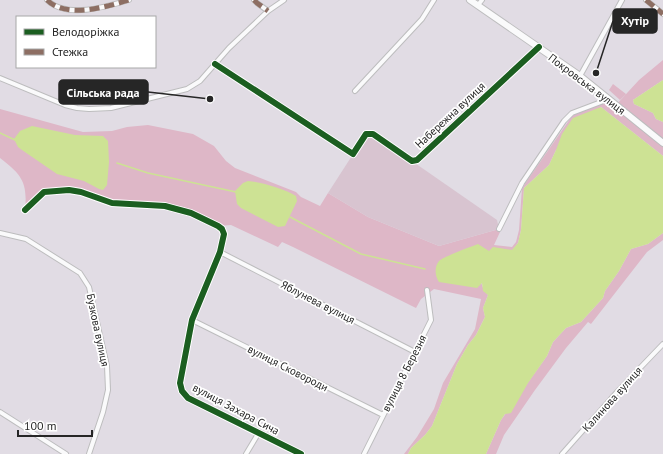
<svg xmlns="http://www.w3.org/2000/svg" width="663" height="454" viewBox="0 0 663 454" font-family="'PT Sans',sans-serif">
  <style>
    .green { fill: #deb7c7 }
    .cemetery { fill: #d8c4d0 }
    .water { fill: #cde294 }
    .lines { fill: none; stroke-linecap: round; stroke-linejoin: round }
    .stream { stroke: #cde294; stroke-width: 1.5 }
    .street-casing { stroke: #bdbdbe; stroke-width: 6 }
    .secondary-casing { stroke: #bdbdbe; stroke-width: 8 }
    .street { stroke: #fafafb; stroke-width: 4 }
    .secondary { stroke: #fafafb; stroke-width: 6 }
    .quiet { stroke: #8d6e63; stroke-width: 5; stroke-dasharray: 10 5; stroke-linecap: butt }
    .cycleway-casing { stroke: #fff; stroke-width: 8 }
    .cycleway { stroke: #1b5e20; stroke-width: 6 }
    .labels { text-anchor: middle; stroke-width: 3.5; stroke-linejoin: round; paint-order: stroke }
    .street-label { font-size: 11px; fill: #262626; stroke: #fff }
    .leader { fill: none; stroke: #262626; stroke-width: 1.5 }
    .callout-dot { fill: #262626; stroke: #fff; stroke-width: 1.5 }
    .callout { fill: #262626; stroke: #262626; stroke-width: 1.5 }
    .callout-label { font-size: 12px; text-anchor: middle; font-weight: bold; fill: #fff }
  </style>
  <rect width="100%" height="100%" fill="#e1dce4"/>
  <path class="green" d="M663 60V80L633 100 634 104 653 113 656 119 663 122V156L601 107 556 150 549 165 524 188 521 230 518 243 512 251 493 248 481 282 483 288 488 295 483 308 485 317 476 335 468 345 457 364 432 426 425 435 411 448 408 454H404L417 437 434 409 443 383 475 329 481 299 434 289 421 299 416 308 293 247 282 242 278 247 231 225 218 226 191 213 165 206 112 202 81 192H44L25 210C28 182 21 174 0 158V109L83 132 112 131 127 127 148 125 193 134 214 146 226 161 235 168 296 192 301 197 320 206 328 193 368 217 439 246 499 229 500 232 494 245 512 247 516 242 519 230 522 188 572 116 609 99 616 105 639 80Z
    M613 84 626 94 620 100 609 90Z
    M663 233V240L647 252 591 324 588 322 566 348 535 390 504 435 496 454H486L501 420 547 356 553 342 566 328 581 322 603 298 605 291 619 271 631 249 648 244Z"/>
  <path class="cemetery" d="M366 134H373L497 220 499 229 439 246 368 217 328 193Z"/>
  <path class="water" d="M663 80V122L656 119 653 113 634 104 633 100Z
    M601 107 663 156V233L648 244 631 249 619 271 605 291 603 298 581 322 566 328 553 342 547 356 528 383 511 413 505 414 501 420 486 454H408L411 448 425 435 432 426 457 364 468 345 476 335 485 317 483 308 488 295 483 291 482 283 477 288 439 282C435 276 434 267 439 261 445 256 470 247 478 244L489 251 493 247 512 250 518 243 521 230 524 188 549 165 556 150 562 134 573 118Z
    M32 126 75 135 103 136 108 141 109 162 107 185 103 190 99 189 84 181 57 174 22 150 18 147 14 139 20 131Z
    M248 181C261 182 285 189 296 196L297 201 285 226 278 227 241 208 237 204 235 191 243 183Z"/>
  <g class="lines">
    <path class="stream" d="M0 133 15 140
      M117 163 148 173 236 192
      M290 217 361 254 425 269"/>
    <defs>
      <path id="street" d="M47 0C66 19 106 7 129 0
        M254 0 257 3 268 11
        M646 0 663 14
        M478 5 482 0
        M215 64 353 154 366 134H373L412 161 417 160 539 47
        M580 76 622 0
        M0 78 65 105 77 108 89 109 111 108 187 89 200 81 229 48 268 11 284 0
        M355 91 422 19 434 0
        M25 210 44 192 69 190 81 192 112 203 165 206 191 213 218 226 222 229 224 234 220 252 192 320 180 383 182 391 188 398 301 454
        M499 229 522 183 564 121 572 113 609 99
        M0 233 26 239 80 273 89 287 107 366 108 390 103 412 89 454
        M220 252 415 352
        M192 320 383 415
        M0 412 66 454
        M246 454 258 434
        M364 454 431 320 427 290
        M562 454 617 392 663 344"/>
      <path id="secondary" d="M470 0 580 76 663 143"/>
    </defs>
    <use href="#street" class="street-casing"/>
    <use href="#secondary" class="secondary-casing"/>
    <use href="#street" class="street"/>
    <use href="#secondary" class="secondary"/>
    <path class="quiet" d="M47 0C66 19 106 7 129 0
      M254 0 257 3 268 11
      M646 0 663 14"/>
    <defs>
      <path id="cycleway" d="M215 64 353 154 366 134H373L412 161 417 160 539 47
        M25 210 44 192 69 190 81 192 112 203 165 206 191 213 218 226 222 229 224 234 220 252 192 320 180 383 182 391 188 398 301 454"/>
    </defs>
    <use href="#cycleway" class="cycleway-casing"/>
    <use href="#cycleway" class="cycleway"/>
  </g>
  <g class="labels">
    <g class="street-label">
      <text transform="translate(587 84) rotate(37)" y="4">Покровська вулиця</text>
      <text transform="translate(450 115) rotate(-43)" y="4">Набережна вулиця</text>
      <text transform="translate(318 302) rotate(27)" y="4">Яблунева вулиця</text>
      <text transform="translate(98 330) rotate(78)" y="4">Бузкова вулиця</text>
      <text transform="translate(288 368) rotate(27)" y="4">вулиця Сковороди</text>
      <text transform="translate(404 373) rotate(-63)" y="4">вулиця 8 Березня</text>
      <text transform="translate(612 399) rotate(-48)" y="4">Калинова вулиця</text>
      <text transform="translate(236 409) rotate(28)" y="4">вулиця Захара Сича</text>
    </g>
  </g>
  <path class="leader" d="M596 73L613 21M210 99L148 92"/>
  <g class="callout-dot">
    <circle cx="596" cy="73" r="4"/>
    <circle cx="210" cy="99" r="4"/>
  </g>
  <g class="callout">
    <rect x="613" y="9" width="44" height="24" rx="4"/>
    <rect x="59" y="80" width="89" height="24" rx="4"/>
  </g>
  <g class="callout-label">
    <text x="635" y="25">Хутір</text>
    <text x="103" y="97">Сільська рада</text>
  </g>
  <rect x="16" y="16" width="140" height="52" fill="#ffffff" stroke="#a8a8a8"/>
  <rect x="24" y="29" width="20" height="6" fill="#1b5e20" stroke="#a8a8a8"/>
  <text x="52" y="36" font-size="12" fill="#262626">Велодоріжка</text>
  <rect x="24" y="49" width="20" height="6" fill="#8d6e63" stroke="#a8a8a8"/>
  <text x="52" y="56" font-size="12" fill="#262626">Стежка</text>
  <path d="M18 430v6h74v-6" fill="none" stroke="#262626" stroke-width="2"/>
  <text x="24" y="430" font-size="12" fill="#262626" stroke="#ffffff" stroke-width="3" paint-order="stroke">100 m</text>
</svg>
